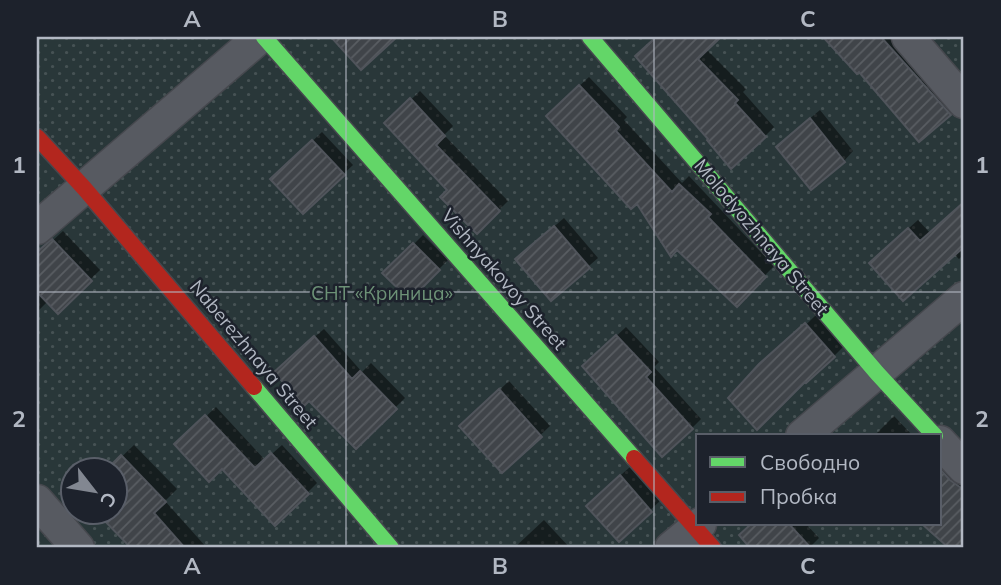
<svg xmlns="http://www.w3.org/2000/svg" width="1001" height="585" viewBox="0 0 1001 585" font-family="Mulish,sans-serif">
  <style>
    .park { fill: url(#park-dots); fill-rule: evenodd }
    .shadow { fill: #0007 }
    .building { fill: url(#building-hatch); stroke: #50545b; stroke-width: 2 }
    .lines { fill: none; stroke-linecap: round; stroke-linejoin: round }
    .street-casing { stroke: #46484e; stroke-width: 35 }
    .fast-casing { stroke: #46484e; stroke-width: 19 }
    .jam-casing { stroke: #46484e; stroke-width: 19 }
    .street { stroke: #575a61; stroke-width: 32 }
    .fast { stroke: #63d668; stroke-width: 16 }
    .jam { stroke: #b3261e; stroke-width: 16 }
    .grid { fill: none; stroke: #b2b8c3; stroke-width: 2; stroke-opacity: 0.55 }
    .labels { text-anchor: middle; stroke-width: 5; stroke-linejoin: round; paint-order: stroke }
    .street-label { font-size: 19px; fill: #b2b8c3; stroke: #1d222c }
    .park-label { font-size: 19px; fill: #6c9176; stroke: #1d222c }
    .neatline { fill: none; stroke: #b2b8c3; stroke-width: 2.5 }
    .grid-label { font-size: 23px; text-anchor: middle; font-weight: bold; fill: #b2b8c3 }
  </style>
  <defs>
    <pattern id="park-dots" width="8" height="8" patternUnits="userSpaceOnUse" patternTransform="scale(1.75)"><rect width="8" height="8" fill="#293739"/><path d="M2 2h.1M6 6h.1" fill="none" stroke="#465254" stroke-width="1.8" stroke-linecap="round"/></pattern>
    <pattern id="building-hatch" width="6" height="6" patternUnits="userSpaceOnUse" patternTransform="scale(1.75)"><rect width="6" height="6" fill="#404449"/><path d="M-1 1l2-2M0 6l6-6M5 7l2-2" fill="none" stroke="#595d62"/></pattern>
  </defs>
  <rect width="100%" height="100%" fill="#282c33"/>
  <path class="park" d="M37 37H964V548H37ZM698 436H940V524H698ZM74 470H116V512H74Z"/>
  <path class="shadow" d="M658 37H718L706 49 746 89 743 92 774 127 765 136 638 57Z
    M828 37H900L959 104 919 139Z
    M589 77 627 117 624 120 682 183 689 176 774 266 737 304 637 201 557 107Z
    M420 91 453 126 444 135 508 201 477 232 450 190 387 123Z
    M820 110 853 151 844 161 787 138Z
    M322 132 353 165 303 212 273 179Z
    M964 203V254L959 259 954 254 881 253 918 220 930 233Z
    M564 218 598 258 551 299 527 250Z
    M63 231 100 270 58 311 48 301 37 312V255Z
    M423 235 448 260 410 298 385 273Z
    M816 315 843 347 834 356 731 398Z
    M626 327 659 362 654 367 701 419 692 428 594 357Z
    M324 329 362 372 371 363 405 398 356 446 309 399 285 362Z
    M509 381 550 426 502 471 471 417Z
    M216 407 265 460 282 445 317 483 307 493 222 467 186 435Z
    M894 416 913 436H874Z
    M134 445 177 489 165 501 207 548H134L98 512H116V470H108Z
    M940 464 964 473V548H949L951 547 924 524H940Z
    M630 467 660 501 619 539 597 496Z
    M544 520 570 548H514Z
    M753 524H806L819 538 809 548H753L741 535Z"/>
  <path class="building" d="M331 37H397L361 70Z
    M656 37H721L698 59 738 100 735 103 766 137 731 169 707 140 708 139 635 56Z
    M823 37H881L951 115 919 142 859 72 857 74Z
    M579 85 619 127 616 131 672 192 679 184 711 214 708 217 766 277 737 307 677 250 671 257 637 204 631 209 546 116Z
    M410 98 445 136 436 145 500 211 477 234 440 197 447 190 384 123Z
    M810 118 845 162 811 190 776 147Z
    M312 140 345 175 303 214 270 179Z
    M964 202V247L903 301 869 263 908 228 920 241Z
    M554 226 590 268 551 301 515 259Z
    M52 239 92 281 58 314 37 292V252Z
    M413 243 440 270 410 300 382 273Z
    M805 323 835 357 806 383 805 382 757 430 728 398 759 364Z
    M616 335 651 372 646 377 693 429 662 457 582 366Z
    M314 336 352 379 360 371 397 409 356 449 309 401 304 406 274 372Z
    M499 389 542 437 502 473 459 426Z
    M205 415 255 468 271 453 309 494 275 526 222 469 209 482 174 444Z
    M121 455 166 502 154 513 185 548H131L96 512H116V470H106Z
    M940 469 950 480 964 490V548H949L922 524H940Z
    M620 475 652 512 619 542 586 506Z
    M751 524H789L811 548H750L739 535Z"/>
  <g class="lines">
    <defs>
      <path id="street" d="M908 37 964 102
        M37 228 260 37
        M802 436 964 298
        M940 442 964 468
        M37 501 78 548
        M671 548 700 524"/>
      <path id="fast" d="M264 37 634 458
        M590 37 877 373 935 436
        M254 387 391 548"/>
      <path id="jam" d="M37 137 84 188 254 387
        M634 458 713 548"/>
    </defs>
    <use href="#street" class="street-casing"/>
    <use href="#fast" class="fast-casing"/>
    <use href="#jam" class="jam-casing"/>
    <use href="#street" class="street"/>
    <use href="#fast" class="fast"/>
    <use href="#jam" class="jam"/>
  </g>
  <path class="grid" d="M346 37V548M654 37V548M37 292H964"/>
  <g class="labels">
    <g class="street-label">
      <text transform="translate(762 237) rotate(50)" y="7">Molodyozhnaya Street</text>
      <text transform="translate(504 279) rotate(49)" y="7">Vishnyakovoy Street</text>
      <text transform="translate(254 354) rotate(50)" y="7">Naberezhnaya Street</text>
    </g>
    <g class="park-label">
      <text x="382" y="300">СНТ «Криница»</text>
    </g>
  </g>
  <rect width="1001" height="585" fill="none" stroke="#1d222c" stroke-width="77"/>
  <rect x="696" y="434" width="245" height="91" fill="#1d222c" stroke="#595e68" stroke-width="2"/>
  <rect x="710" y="457" width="35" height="10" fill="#63d668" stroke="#595e68" stroke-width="2"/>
  <text x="760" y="470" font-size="21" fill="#b2b8c3">Свободно</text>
  <rect x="710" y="492" width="35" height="10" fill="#b3261e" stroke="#595e68" stroke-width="2"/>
  <text x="760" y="504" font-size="21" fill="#b2b8c3">Пробка</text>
  <g transform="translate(94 491) rotate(121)"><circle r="33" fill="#1d222c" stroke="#595e68" stroke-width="2"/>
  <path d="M0-5L12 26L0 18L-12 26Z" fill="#828791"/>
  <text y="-10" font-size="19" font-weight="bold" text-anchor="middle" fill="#b2b8c3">С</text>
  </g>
  <rect x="38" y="38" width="924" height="508" class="neatline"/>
  <g class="grid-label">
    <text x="192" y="27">A</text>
    <text x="500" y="27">B</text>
    <text x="808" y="27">C</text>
    <text x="19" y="173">1</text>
    <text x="982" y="173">1</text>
    <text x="19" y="427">2</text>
    <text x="982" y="427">2</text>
    <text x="192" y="574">A</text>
    <text x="500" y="574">B</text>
    <text x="808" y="574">C</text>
  </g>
</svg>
